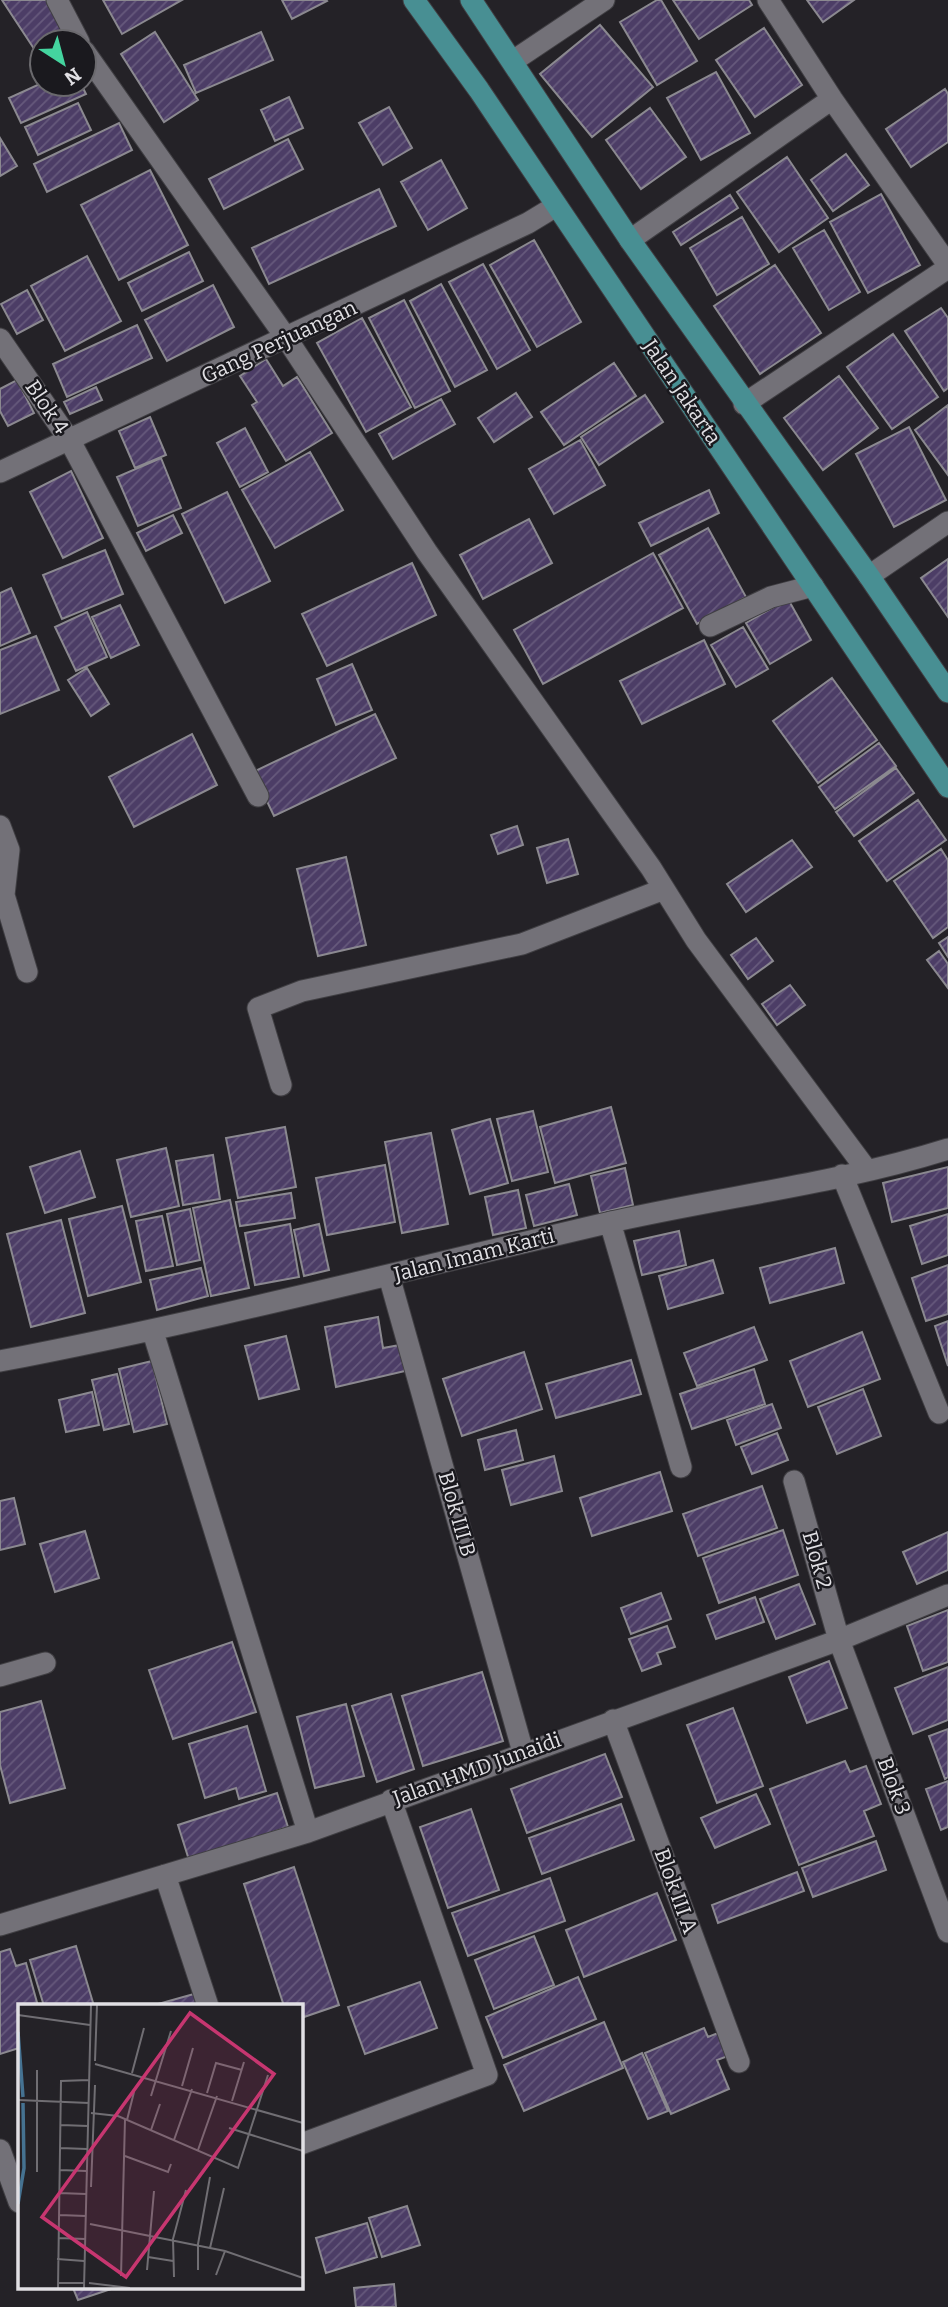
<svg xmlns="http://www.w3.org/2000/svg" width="948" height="2307" viewBox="0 0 948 2307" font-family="Bitter,serif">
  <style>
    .building { fill: url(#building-hatch); stroke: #8b8990; stroke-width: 2 }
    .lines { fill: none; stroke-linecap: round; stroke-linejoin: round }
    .minor-casing { stroke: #403f43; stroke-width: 23 }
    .major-casing { stroke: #403f43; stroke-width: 23 }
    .minor { stroke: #737178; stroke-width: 21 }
    .major { stroke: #488f93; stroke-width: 21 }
    .labels { text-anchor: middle; stroke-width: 5; stroke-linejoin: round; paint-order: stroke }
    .street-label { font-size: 21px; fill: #e1e0e4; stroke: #1a191e }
    .inset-river { fill: none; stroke: #457291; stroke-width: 3.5 }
    .inset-road { fill: none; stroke: #706e73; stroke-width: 2 }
    .view { fill: #c73670; fill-opacity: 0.15; stroke: #c73670; stroke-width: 3.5 }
    .inset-edge { fill: none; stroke: #e1e0e4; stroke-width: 3.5 }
  </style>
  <defs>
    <pattern id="building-hatch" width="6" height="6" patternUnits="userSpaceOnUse" patternTransform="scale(1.75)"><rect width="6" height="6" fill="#4c3d66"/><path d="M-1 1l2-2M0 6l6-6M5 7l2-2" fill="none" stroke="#66597c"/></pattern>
  </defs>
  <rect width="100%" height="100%" fill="#242227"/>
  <path class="building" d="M2 0H46L74 42H42V61Z
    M103 0H182L122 34Z
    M282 0H326L327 1 292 19Z
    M657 0H661L697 61 657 85 620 22Z
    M673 0H749L752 5 699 39Z
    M807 0H854L823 22Z
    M600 25 653 87 592 137 540 74Z
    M764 28 802 85 755 117 716 60Z
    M155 32 198 100 164 122 121 54Z
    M261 32 273 60 196 93 184 65Z
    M716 72 750 133 701 160 667 98Z
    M42 83 81 84 86 94 21 123 9 98Z
    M945 89 948 94V142L911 167 886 129Z
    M289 97 303 128 275 141 261 110Z
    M78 103 91 130 38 155 25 127Z
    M389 107 412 148 383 165 359 123Z
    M650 108 686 157 641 189 606 140Z
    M119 123 132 150 47 192 34 164Z
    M0 138 17 166 0 176Z
    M288 139 303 169 224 209 209 179Z
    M846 154 869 185 833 211 811 180Z
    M787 157 828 218 779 252 737 192Z
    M441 160 467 208 428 230 401 182Z
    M150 170 188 245 119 280 81 205Z
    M379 189 396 226 269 284 252 248Z
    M881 194 920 265 868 293 830 222Z
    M730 195 738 208 681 245 673 232Z
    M742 217 769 264 717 295 690 248Z
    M824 230 860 292 829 310 793 248Z
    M534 240 581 322 537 347 490 265Z
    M189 252 203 281 142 311 128 283Z
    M87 256 121 321 65 351 31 286Z
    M483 264 530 350 497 369 449 282Z
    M775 265 821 333 760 374 714 306Z
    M441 284 487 370 455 387 410 301Z
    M213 285 234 327 167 361 145 320Z
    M27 290 43 320 17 334 1 304Z
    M404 300 450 391 415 408 369 318Z
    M941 308 948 318V388L944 391 905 331Z
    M362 318 411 407 366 432 317 343Z
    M137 325 152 358 67 397 53 364Z
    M893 334 938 397 892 429 847 367Z
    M266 359 283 386 297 377 332 433 286 461 252 405 257 402 240 376Z
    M614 363 636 396 564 445 541 412Z
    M839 376 878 428 823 470 784 418Z
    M17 380 34 413 8 426 0 411V389Z
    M96 387 102 400 70 414 64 402Z
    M516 393 532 417 494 442 478 418Z
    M645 395 663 422 599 465 581 437Z
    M441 399 455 424 393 459 379 434Z
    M948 405V475L915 430Z
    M150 417 166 455 135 468 119 431Z
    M909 427 946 500 894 527 856 454Z
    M245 428 268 472 240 487 217 443Z
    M580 440 605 485 554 514 529 469Z
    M310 452 343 510 275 548 242 490Z
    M161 458 181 508 138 526 117 477Z
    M71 471 103 538 63 558 30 492Z
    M709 490 719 513 651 546 639 523Z
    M227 492 270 581 225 603 182 514Z
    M173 515 182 533 146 551 137 533Z
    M529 519 552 563 483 599 460 555Z
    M708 528 746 597 697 624 659 555Z
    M105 550 123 594 62 619 43 575Z
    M653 553 683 608 543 684 514 630Z
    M948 559V617L921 578Z
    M412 563 436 615 327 666 302 614Z
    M11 588 30 633 0 646V593Z
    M788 599 811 640 770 664 746 623Z
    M120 605 139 645 111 658 92 617Z
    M87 612 107 657 76 671 55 627Z
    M743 627 768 669 736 687 711 645Z
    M36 636 59 690 0 714V650Z
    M704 640 725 684 642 724 620 681Z
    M352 664 372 710 336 725 317 679Z
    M87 668 109 704 91 716 68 680Z
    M832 678 877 740 818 783 773 721Z
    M375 714 396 758 274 816 253 772Z
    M192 734 217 785 134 827 109 777Z
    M879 743 896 766 835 809 819 787Z
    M896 768 914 793 854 836 836 812Z
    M918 800 946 840 887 881 859 841Z
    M517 826 523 845 498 854 491 835Z
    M568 839 578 874 547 883 537 848Z
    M792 840 812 867 746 912 727 884Z
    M941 849 948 860V927L933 938 894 881Z
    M346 857 366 945 318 956 297 869Z
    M948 937V957L939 943Z
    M756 938 773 961 748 979 731 955Z
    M939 951 948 964V988L927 960Z
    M790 985 805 1005 777 1025 762 1004Z
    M611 1107 626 1163 555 1183 540 1127Z
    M533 1111 548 1172 512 1181 497 1119Z
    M490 1119 508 1183 470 1194 452 1130Z
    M285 1127 296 1187 238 1198 226 1138Z
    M431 1133 448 1224 402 1233 385 1142Z
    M166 1148 179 1206 131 1217 117 1160Z
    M80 1151 95 1197 45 1213 30 1167Z
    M213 1155 220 1199 183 1205 176 1161Z
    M385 1165 395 1222 327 1235 316 1178Z
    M948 1167V1208L892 1222 883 1183Z
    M625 1168 633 1205 600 1213 591 1176Z
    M569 1184 577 1215 534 1226 526 1195Z
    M518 1190 526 1228 493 1235 485 1197Z
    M291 1193 295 1218 240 1226 236 1202Z
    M230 1200 249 1288 211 1296 193 1208Z
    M122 1206 141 1282 88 1296 69 1219Z
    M190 1209 200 1260 177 1265 167 1214Z
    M948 1214V1255L922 1264 910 1226Z
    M162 1216 173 1266 146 1271 136 1221Z
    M61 1220 85 1313 31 1327 7 1234Z
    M290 1224 299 1277 255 1285 245 1233Z
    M319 1224 329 1270 304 1276 294 1230Z
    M679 1231 686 1265 642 1275 634 1241Z
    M835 1248 844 1283 770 1303 760 1268Z
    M713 1260 723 1293 668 1309 659 1276Z
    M948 1265V1314L926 1321 912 1278Z
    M201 1268 208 1296 157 1310 150 1280Z
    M378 1317 383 1348 400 1345 405 1371 336 1387 325 1327Z
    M948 1321V1366L935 1326Z
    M754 1327 767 1360 697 1386 684 1353Z
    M862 1332 880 1379 808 1407 790 1361Z
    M286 1336 299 1389 259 1399 245 1346Z
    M524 1352 542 1409 462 1436 443 1379Z
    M631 1360 641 1394 556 1418 546 1384Z
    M152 1361 167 1424 134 1432 119 1369Z
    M754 1369 765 1404 692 1429 680 1394Z
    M117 1374 129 1424 104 1430 92 1380Z
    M863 1389 881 1436 837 1454 818 1407Z
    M92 1392 99 1425 66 1432 59 1400Z
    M772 1404 781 1428 736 1445 727 1420Z
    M516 1430 523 1460 485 1470 478 1440Z
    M777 1433 788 1460 752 1474 741 1447Z
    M554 1456 562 1491 511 1505 502 1470Z
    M660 1472 672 1511 592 1536 580 1498Z
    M762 1486 777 1528 698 1556 683 1514Z
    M14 1498 25 1544 0 1550V1501Z
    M783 1530 798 1575 719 1603 703 1558Z
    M85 1531 99 1578 55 1592 40 1544Z
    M948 1532V1570L917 1584 903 1552Z
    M799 1584 815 1624 776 1639 760 1599Z
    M661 1593 671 1619 631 1634 621 1608Z
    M755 1597 764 1622 716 1639 707 1615Z
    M948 1610V1662L923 1671 907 1626Z
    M667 1626 675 1647 657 1653 661 1664 642 1671 629 1639Z
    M232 1642 256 1712 173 1739 149 1670Z
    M829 1661 847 1708 807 1723 789 1677Z
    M948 1667V1720L913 1734 895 1688Z
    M482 1672 503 1741 423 1766 402 1696Z
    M391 1694 414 1769 377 1782 352 1706Z
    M41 1701 65 1788 10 1803 0 1765V1712Z
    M346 1704 364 1776 315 1788 297 1717Z
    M733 1708 763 1786 717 1803 687 1725Z
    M247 1726 266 1791 239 1799 236 1788 205 1798 189 1744Z
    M948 1729V1777L945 1779 929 1736Z
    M605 1754 622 1797 527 1833 511 1789Z
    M845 1761 850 1772 866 1766 881 1804 864 1811 874 1836 799 1865 770 1789Z
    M948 1781V1827L941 1830 926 1789Z
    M277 1793 288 1827 189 1860 178 1825Z
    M756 1794 770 1824 715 1848 701 1818Z
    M621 1804 634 1840 542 1874 529 1838Z
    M471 1809 499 1890 448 1908 420 1827Z
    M876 1841 886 1870 813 1897 802 1868Z
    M294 1867 339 2005 301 2018V2006H284L244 1884Z
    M797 1872 804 1891 718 1923 712 1905Z
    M550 1878 565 1921 468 1956 452 1913Z
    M657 1893 676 1940 584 1977 566 1930Z
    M534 1936 554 1985 494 2009 475 1960Z
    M76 1946 94 2006H44L30 1960Z
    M10 1949 16 1966 26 1963 38 2006H19V2048L0 2054V1952Z
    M578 1977 596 2019 503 2058 486 2017Z
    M420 1982 437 2028 365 2054 348 2007Z
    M201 1992 205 2006H151Z
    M604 2022 623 2068 524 2111 504 2065Z
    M704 2028 708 2037 718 2033 728 2056 717 2060 729 2089 671 2114 645 2053Z
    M642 2053 668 2111 648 2119 623 2062Z
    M407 2206 420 2245 382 2257 369 2218Z
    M367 2223 377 2257 326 2273 316 2238Z
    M394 2284 396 2307H356L354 2288Z
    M73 2288H114L78 2300Z"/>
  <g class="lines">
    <defs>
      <path id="minor" d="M57 0 79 42
        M768 0 832 99 948 265
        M84 51 287 339 427 552 651 868 696 940 866 1169
        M513 61 604 0
        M630 240 832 99
        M0 339 70 441 258 796
        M744 404 948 268
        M0 472 528 223 556 206
        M869 576 948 522
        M710 626 771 597 813 586
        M0 826 9 850 4 895 27 972
        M281 1085 258 1008 302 991 522 944 664 889
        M842 1175 939 1413
        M610 1222 681 1467
        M389 1276 523 1752
        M153 1332 308 1832
        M0 1361C204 1322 405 1270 607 1223 720 1197 837 1184 948 1149
        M794 1481 839 1640 948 1932
        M0 1676 45 1663
        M613 1720 739 2062
        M165 1875 208 2006
        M0 1925 308 1832 839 1640 948 1595
        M301 2144 487 2075 391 1800
        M0 2150 19 2202"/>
      <path id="major" d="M414 0 479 90 948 787
        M471 0 630 240 869 576 948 692"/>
    </defs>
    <use href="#minor" class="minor-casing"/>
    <use href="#major" class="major-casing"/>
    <use href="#minor" class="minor"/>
    <use href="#major" class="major"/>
  </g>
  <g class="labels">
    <g class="street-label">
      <text transform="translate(279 342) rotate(-25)" y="7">Gang Perjuangan</text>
      <text transform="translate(682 392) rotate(56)" y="7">Jalan Jakarta</text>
      <text transform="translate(47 407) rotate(56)" y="7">Blok 4</text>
      <text transform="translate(474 1255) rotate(-14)" y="7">Jalan Imam Karti</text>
      <text transform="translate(457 1514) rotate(74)" y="7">Blok III B</text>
      <text transform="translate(817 1560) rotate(74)" y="7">Blok 2</text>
      <text transform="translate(477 1769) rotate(-20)" y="7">Jalan HMD Junaidi</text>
      <text transform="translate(894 1786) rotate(70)" y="7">Blok 3</text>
      <text transform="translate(676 1891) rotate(70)" y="7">Blok III A</text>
    </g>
  </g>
  <g transform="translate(18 2004)">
    <rect width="285" height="285" fill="#242227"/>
    <path class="inset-river" d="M0 28 5 93M0 200 6 164 5 99"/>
    <path class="inset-road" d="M0 11 72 21M77 57 79 1M77 60 285 119M114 69 126 24M164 82 175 44M189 89 198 59 224 66M133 92 153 27M0 96 71 99M214 97 226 58M73 109 100 112 220 164 250 71M109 116 116 88M43 121 70 122M211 124 285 147M133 126 142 100M156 136 174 85M42 144 69 145M180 146 199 92M107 152 150 168 153 160M42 166 68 167M19 168V66M73 183 77 81M41 189 68 190M41 211 68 212M72 220 207 247 285 274M40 234 67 235M192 244 206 184M130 253 155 257M39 255 66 257M129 266 136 187M180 266V240L192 173M198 271 207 247M103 272 107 115M156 273 155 235 168 186M40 279H66M71 279 112 284M40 284 43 77 71 76M66 284 73 1"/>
    <path class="view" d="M172 9 256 70 108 273 24 213Z"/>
    <rect width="285" height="285" class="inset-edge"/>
  </g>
  <g transform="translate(63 63) rotate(144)"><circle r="33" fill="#1a191e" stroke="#6a696d" stroke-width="2"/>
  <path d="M0-5L12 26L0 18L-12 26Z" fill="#44d49f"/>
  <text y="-10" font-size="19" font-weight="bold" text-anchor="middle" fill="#e1e0e4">N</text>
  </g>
</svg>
